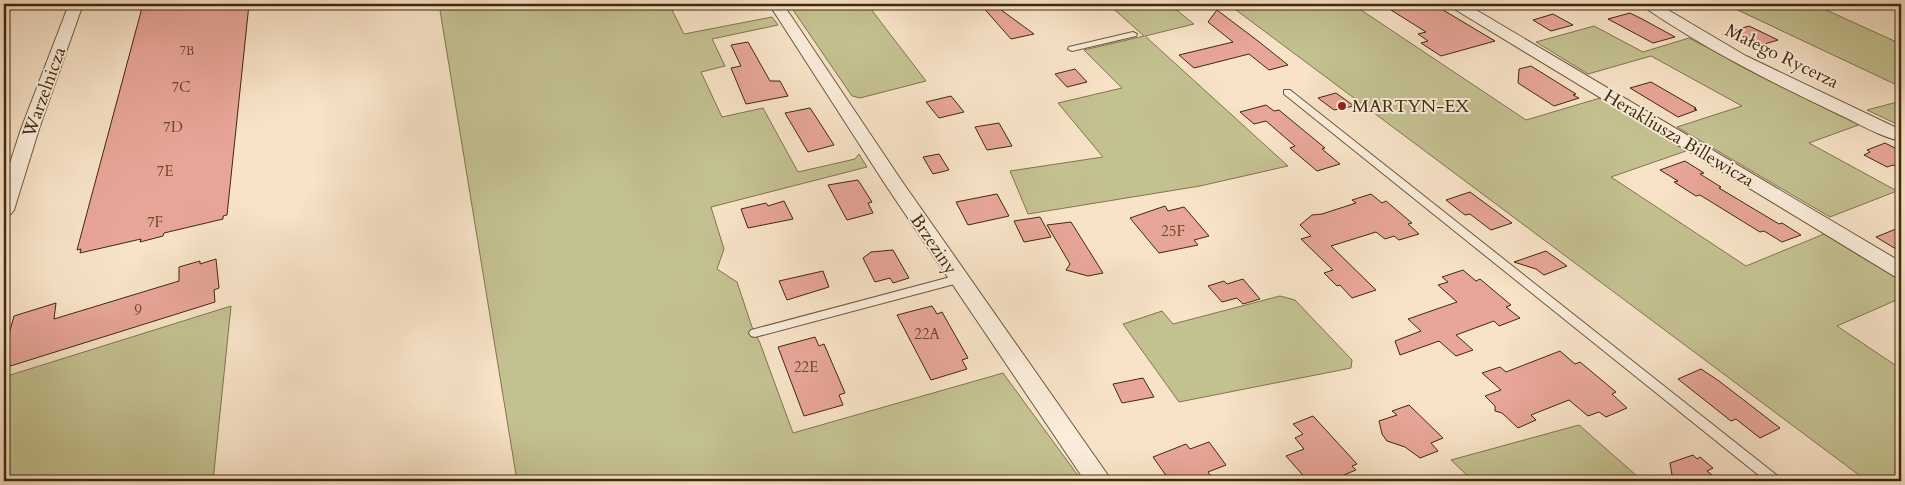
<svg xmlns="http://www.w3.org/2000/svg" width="1905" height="485" viewBox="0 0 1905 485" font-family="Cardo,serif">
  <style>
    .green { fill: #c4c191; stroke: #82744e }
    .building { fill: #e8a699; stroke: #41280b }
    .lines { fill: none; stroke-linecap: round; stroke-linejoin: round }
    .lane-casing { stroke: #6f573a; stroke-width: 2 }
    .street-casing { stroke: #6f573a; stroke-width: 2 }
    .lane { fill: #faeddb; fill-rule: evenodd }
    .street { fill: #faeddb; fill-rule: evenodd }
    .poi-dot { fill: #8f2418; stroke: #faeddb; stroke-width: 2 }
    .labels { text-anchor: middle; stroke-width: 4; stroke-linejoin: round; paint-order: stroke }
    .far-number-label { font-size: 12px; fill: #6b482e }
    .number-label { font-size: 15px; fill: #6b482e }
    .street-label { font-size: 18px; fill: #41280b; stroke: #faeddb }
    .poi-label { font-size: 18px; fill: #41280b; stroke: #faeddb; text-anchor: start }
  </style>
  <rect width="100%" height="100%" fill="#f8e3c8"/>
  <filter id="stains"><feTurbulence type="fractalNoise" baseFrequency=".004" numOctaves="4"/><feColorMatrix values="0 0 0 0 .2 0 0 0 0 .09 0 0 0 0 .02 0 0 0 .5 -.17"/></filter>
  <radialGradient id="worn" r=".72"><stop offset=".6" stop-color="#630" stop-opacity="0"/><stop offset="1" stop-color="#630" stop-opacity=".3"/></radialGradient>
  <path class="green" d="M439 4H669L684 34 772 17 778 25 712 39 725 66 701 72 722 117 763 108 798 172 855 159 859 154 867 167 711 207 724 249 717 269 737 282 752 327 760 343 793 433 1003 373 1082 481H517Z
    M789 4H867L926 81 860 98 852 96Z
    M1108 4H1169L1194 24 1145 36 1288 166 1200 186 1028 214 1010 171 1103 157 1058 103 1122 88 1084 50 1144 36Z
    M1228 4H1352L1526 120 1600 98 1686 151 1611 177 1746 266 1824 234 1901 281V298L1837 326 1901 369V481H1867Z
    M1725 4H1813L1901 44V87Z
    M1594 26 1643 52 1689 38 1772 81 1861 124 1809 143 1897 191 1830 217 1677 127 1742 106 1651 56 1588 74 1536 42Z
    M1901 101V126L1867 110Z
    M1280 296 1295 300 1352 360 1351 368 1179 402 1123 324 1162 311 1173 324Z
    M231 306 213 481H4V377Z
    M1579 425 1637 476 1619 481H1473L1451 460Z"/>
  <path class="building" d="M143 4H249L227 215 223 216V219L164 233 163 236 140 242 141 239 80 253 81 249 77 250Z
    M982 4H993L1034 34 1011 39 981 5Z
    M1392 4H1433L1495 41 1441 56 1421 43 1428 41 1418 34 1426 32 1391 10 1399 8Z
    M1217 10 1258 41 1288 65 1269 70 1249 54 1194 68 1179 55 1233 42 1208 22Z
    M1630 13 1642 19 1675 37 1653 43 1608 19Z
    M1553 14 1573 25 1551 31 1533 20Z
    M1749 26 1778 40 1751 48 1722 34Z
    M748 42 770 81H780L788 96 746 104 731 68 741 66 731 45Z
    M1531 66 1576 94 1573 95 1579 98 1554 106 1518 83 1519 69Z
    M1075 69 1087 82 1067 87 1055 74Z
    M1651 82 1696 108 1694 109 1697 110 1678 117 1630 88Z
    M1336 93 1354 106 1334 110 1318 98Z
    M951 96 964 112 939 118 926 102Z
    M1266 105 1274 111 1279 110 1325 148 1322 149 1340 164 1317 171 1290 148 1295 146 1266 121 1254 124 1240 112Z
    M810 108 816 117 834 145 808 152 785 113Z
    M999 123 1012 146 987 150 975 127Z
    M1885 143 1901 151V169L1893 165 1887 167 1864 155 1870 152 1867 150Z
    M939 154 949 170 933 174 923 157Z
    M1685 161 1704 173 1700 174 1721 187 1719 188 1779 224 1782 223 1801 235 1782 242 1764 231 1760 232 1700 195 1696 196 1674 182 1678 181 1660 170Z
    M858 180 872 202 868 203 873 213 847 220 828 185Z
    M1470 192 1512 223 1491 230 1470 214 1465 215 1446 200Z
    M997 194 1009 216 968 225 956 202Z
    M1371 194 1382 203 1386 201 1412 223 1408 224 1419 234 1399 240 1394 236 1385 239 1376 232 1331 246 1376 290 1352 298 1340 285 1337 286 1324 273 1333 270 1301 239 1311 236 1300 225 1312 215 1322 214 1356 203 1352 200Z
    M784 201 793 219 748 228 741 209 766 203 768 206Z
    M1165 206 1168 211 1184 207 1209 236 1194 240 1198 245 1159 253 1130 218Z
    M1040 217 1051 237 1024 242 1014 221Z
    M1071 222 1103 273 1088 276 1066 270 1070 264 1047 225Z
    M1901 227V252L1876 237Z
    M893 250 909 278 893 283 890 278 875 282 863 258 871 252Z
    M1546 251 1567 266 1544 275 1536 269 1514 262Z
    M216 259 219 288 214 290 215 302 4 368V352L14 316 56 303 54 319 179 281V267L200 261V264Z
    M1463 270 1476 281 1480 279 1511 305 1506 307 1520 318 1499 326 1494 321 1456 335 1473 350 1456 356 1439 341 1400 355 1395 341 1421 331 1408 319 1457 302 1438 285 1448 282 1442 277Z
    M823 271 829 287 787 300 779 281Z
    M1243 279 1260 299 1243 304 1237 298 1222 302 1208 286 1224 281 1227 284Z
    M932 306 937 314 942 312 968 358 962 360 967 369 931 380 897 315Z
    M815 337 819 346 824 344 845 393 839 395 843 405 804 416 778 347Z
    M1560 351 1575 364 1580 362 1616 392 1612 394 1627 408 1606 417 1599 412 1588 416 1569 400 1531 415 1536 420 1518 428 1502 413 1495 411V406L1485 396 1501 390 1482 373 1500 367 1506 372Z
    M1701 369 1719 381 1780 428 1760 438 1736 419 1731 421 1678 379Z
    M1143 378 1154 397 1122 403 1113 384Z
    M1409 405 1443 438 1431 443 1438 451 1420 458 1405 447 1387 441 1382 434 1379 421 1397 415 1392 411Z
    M1313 416 1357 464 1352 466 1356 470 1329 481 1325 477 1316 481H1308L1286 456 1304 449 1295 438 1303 434 1293 424Z
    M1209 442 1226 465 1208 472 1214 481H1170L1153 457 1186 444 1190 449Z
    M1693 455 1697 459 1700 457 1713 468 1707 471 1720 481H1673L1670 463Z"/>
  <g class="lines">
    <defs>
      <path id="lane" d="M1133 32 1137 34 1136 36 1072 51 1068 49 1069 47Z
        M1284 90H1290L1779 477 1781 481H1766L1284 94Z
        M958 275 963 279 962 282 755 337 751 336 749 333 751 330 755 329Z"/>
      <path id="street" d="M69 4H83L39 129 14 210 11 214 4 216V182L21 129Z
        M769 4H783L901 180 1112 481H1085L885 184Z
        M1449 4H1466L1901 262V278L1894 276 1451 7Z
        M1642 4H1658L1746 56 1901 130V141C1880 137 1858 123 1838 114 1771 82 1705 49 1644 7Z"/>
    </defs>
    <use href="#lane" class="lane-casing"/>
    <use href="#street" class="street-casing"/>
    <use href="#lane" class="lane"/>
    <use href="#street" class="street"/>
  </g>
  <circle class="poi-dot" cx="1342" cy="106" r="5"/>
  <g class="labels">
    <g class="far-number-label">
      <text x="187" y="55">7B</text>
    </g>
    <g class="number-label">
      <text x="181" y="92">7C</text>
      <text x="173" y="132">7D</text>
      <text x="165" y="176">7E</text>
      <text x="155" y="227">7F</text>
      <text x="1173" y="236">25F</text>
      <text x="138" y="315">9</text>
      <text x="927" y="339">22A</text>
      <text x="806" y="372">22E</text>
    </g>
    <g class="street-label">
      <text transform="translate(1782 56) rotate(26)" y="6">Małego Rycerza</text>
      <text transform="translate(44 92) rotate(-70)" y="6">Warzelnicza</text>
      <text transform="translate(1679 138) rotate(31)" y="6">Herakliusza Billewicza</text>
      <text transform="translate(934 244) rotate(56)" y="6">Brzeziny</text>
    </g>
    <g class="poi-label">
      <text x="1352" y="112">MARTYN-EX</text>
    </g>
  </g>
  <rect width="1905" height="485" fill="none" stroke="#f8e3c8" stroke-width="20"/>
  <rect x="5" y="5" width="1895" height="475" fill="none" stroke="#41280b" stroke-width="2.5"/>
  <rect x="10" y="10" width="1885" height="465" fill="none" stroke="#41280b"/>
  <rect width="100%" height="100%" filter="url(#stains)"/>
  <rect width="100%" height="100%" fill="url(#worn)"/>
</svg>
